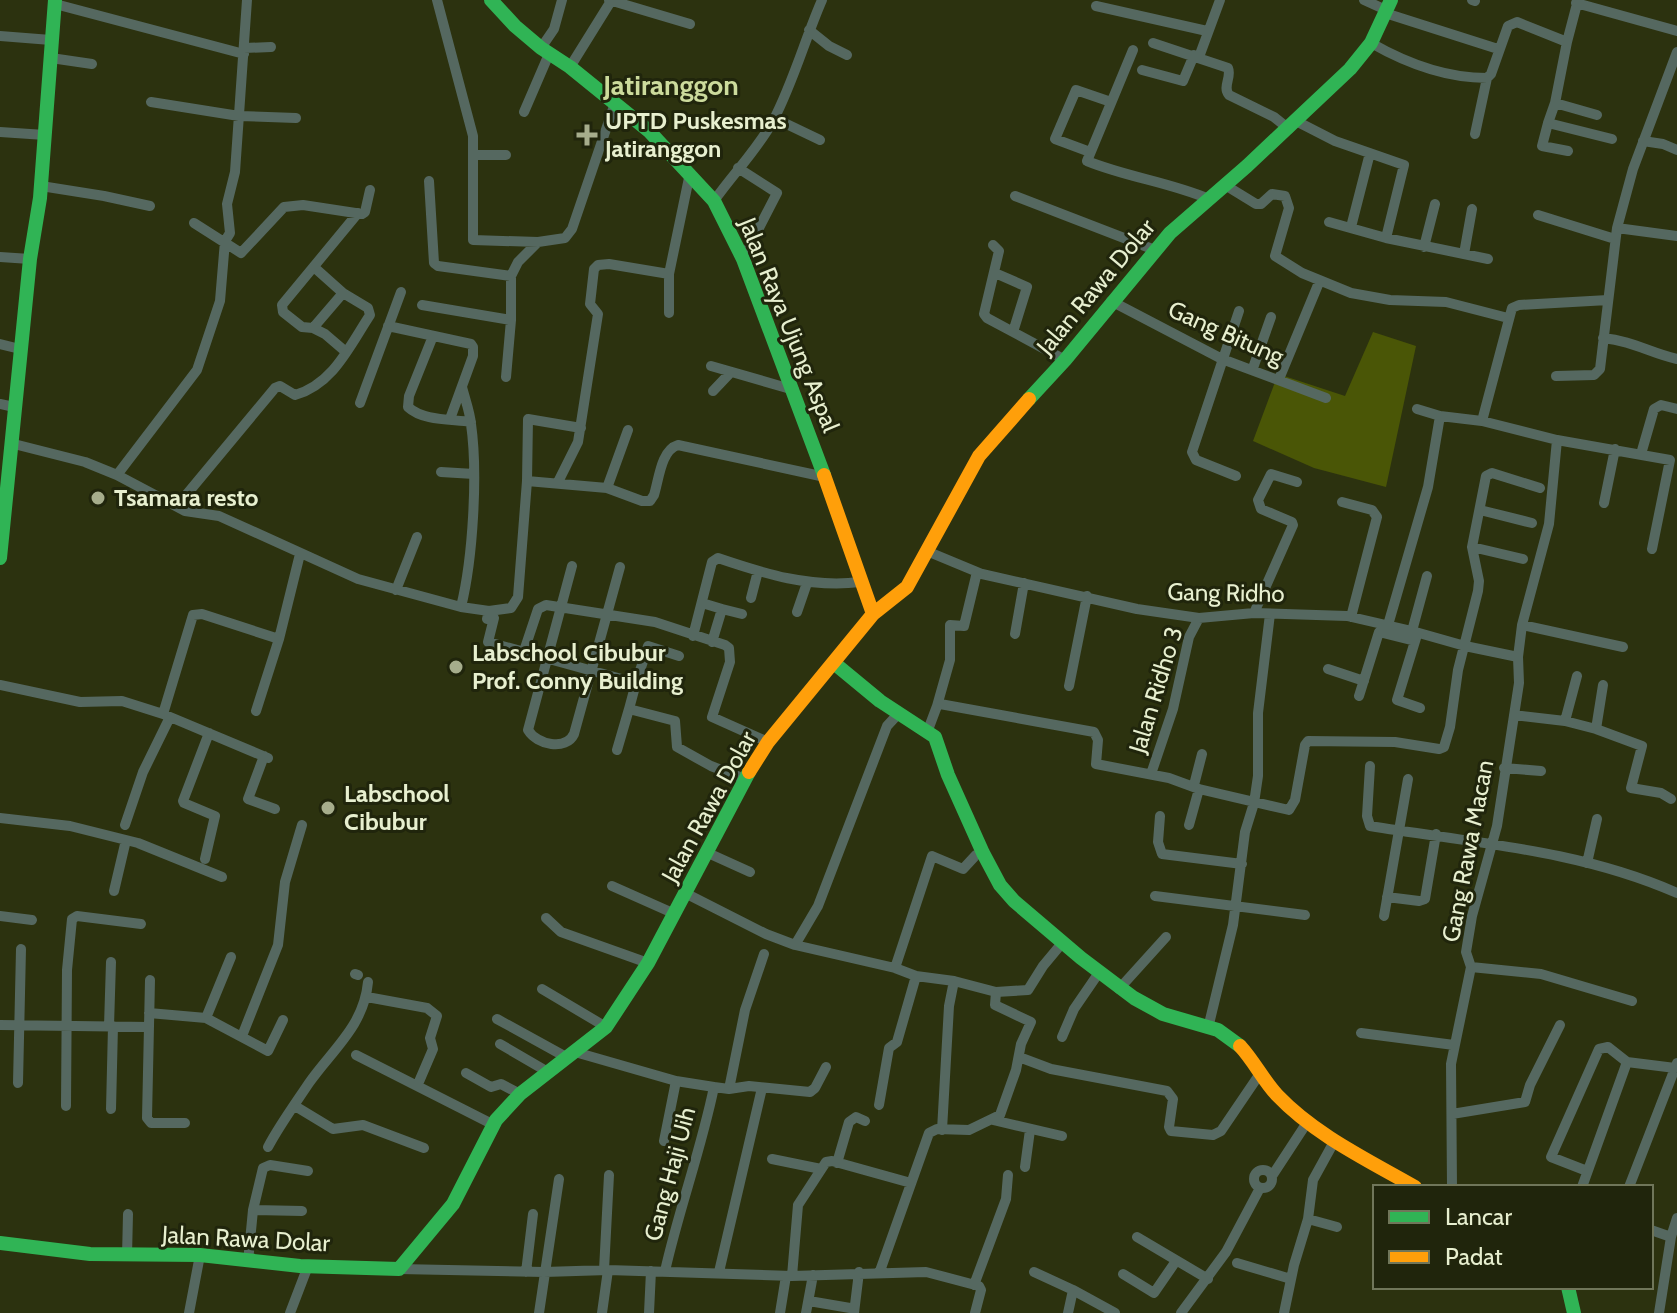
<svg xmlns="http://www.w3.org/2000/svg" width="1677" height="1313" viewBox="0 0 1677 1313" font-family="Cabin,sans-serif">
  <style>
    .green { fill: #4a5606 }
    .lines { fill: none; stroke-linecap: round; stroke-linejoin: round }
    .street { stroke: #556860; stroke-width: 10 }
    .fast { stroke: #30b455; stroke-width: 14 }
    .slow { stroke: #ff9f0a; stroke-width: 14 }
    .poi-dot { fill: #a6ad8c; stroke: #20250c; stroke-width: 3 }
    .labels { text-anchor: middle; stroke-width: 6; stroke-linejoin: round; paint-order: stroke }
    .poi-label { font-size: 24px; font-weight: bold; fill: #e7efcf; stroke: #20250c; text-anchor: start }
    .street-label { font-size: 24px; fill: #e7efcf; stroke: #20250c }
    .quarter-label { font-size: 28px; font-weight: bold; fill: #ccdb9c; stroke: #20250c }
  </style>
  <rect width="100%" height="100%" fill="#2c320f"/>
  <path class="green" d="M1373 332 1416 346 1386 487 1314 468 1253 441 1278 374 1345 396Z"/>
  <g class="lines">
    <path class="street" d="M437 0 473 136V240L538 242 565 238 572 229 615 103
      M609 0 690 24
      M1364 0 1386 10
      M1472 0 1475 1
      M1576 3 1677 31
      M55 4 244 54
      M1096 6 1207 31
      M1385 13 1498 49
      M809 30 829 46 847 55
      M0 36 51 40
      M1567 42 1555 103 1548 123 1612 139
      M1153 43 1228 68C1232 77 1222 87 1229 95L1274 117 1289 129
      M1371 43C1406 63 1446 78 1487 78
      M244 48 271 47
      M541 48 554 29 562 0
      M1133 50 1087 161C1126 177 1169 182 1209 199
      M1199 57 1220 0
      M51 58 92 64
      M570 67 611 1
      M1142 70 1183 81 1194 55
      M151 102 239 116 296 118
      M1555 103 1597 115
      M524 112 549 54
      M774 118 820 140
      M1296 121 1335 141 1404 165 1386 238
      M1548 123 1542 146 1568 151
      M0 132 45 135
      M1475 134 1487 78 1491 74 1508 26 1517 22 1567 42 1578 0
      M1643 141 1663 144 1677 150
      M1090 152 1055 139 1076 90 1111 102
      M473 155H506
      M738 168 777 193 743 259
      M429 181 434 263 438 266 511 276
      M1225 185 1256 204H1261L1272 194 1285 196 1289 208 1275 256 1302 273 1351 293 1390 300 1446 302 1508 318
      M41 186 104 196 150 206
      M1015 196 1155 250
      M714 201C733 174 757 150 773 121 793 83 805 39 822 0
      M1538 215 1615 239
      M1329 222 1386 238 1488 259
      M194 223 241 253 284 207 303 205 362 214 365 212 370 190
      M1351 227 1370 153
      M1617 228 1633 169 1677 52
      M993 245 999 251 984 314 987 318 1065 360
      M1424 247 1435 204
      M1464 254 1472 209
      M0 257 30 259
      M995 273 1027 287 1013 332
      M669 274V313
      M1111 301 1222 359 1326 398
      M422 305 511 320
      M388 326 471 344 473 347V356L450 419
      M313 328 343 293 315 268
      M433 336 409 396 408 407C423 421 451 419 471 422
      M1603 338C1633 341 1650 353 1677 359
      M0 344 20 349
      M346 352 325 334 313 328 302 327 283 312 282 305 358 213
      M711 366 794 390
      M1253 368 1271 317
      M1556 376 1594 375 1600 369 1617 228 1677 236
      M506 377 511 320V276L518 262 538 242
      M1279 379 1320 280
      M713 391 731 372
      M360 403 401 292
      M0 404 14 407
      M1417 409 1440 416 1482 421 1512 308 1519 305 1608 300
      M1482 421 1557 440 1670 460 1652 549
      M10 443 85 462 117 475 185 511 219 516 358 579 461 607 489 611 511 608 518 597 527 481 607 488 642 501H650L654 495C659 479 661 450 678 445L825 477
      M1641 454 1654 409 1661 405 1677 409
      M441 472 474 474
      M117 475 197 370 220 301 225 241 230 233 227 204 235 172 247 0
      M1236 476 1196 460 1192 452 1239 311
      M527 481 528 419 581 428
      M558 482 578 442 598 314 590 304 594 269 598 265 609 264 669 274 690 173
      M607 488 628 430
      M1342 502 1372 510 1377 517 1351 617
      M1604 503 1615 449
      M177 506 275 388 280 386 295 395C333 384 349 347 370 315L368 308 343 293
      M1480 510 1532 523
      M1472 547 1523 559
      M929 552 982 574 1137 609 1199 618 1254 613 1347 616 1412 631 1465 646 1518 657 1519 683 1497 826 1472 916 1466 952 1471 967 1451 1064 1452 1187
      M572 566 528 730C537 745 566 751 574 734L620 567
      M396 590 417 537
      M751 598 758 571
      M702 603 722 609 712 642
      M461 607C473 558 478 473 471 424 470 412 465 399 462 387
      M722 609 742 614
      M489 611 487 619 494 618 488 642 636 683 629 709 675 721 677 747 711 766 745 779
      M797 612 807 583
      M1254 613 1293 525 1292 522 1261 509 1258 500 1271 474 1297 482
      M1388 625 1428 487 1440 416
      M1522 625 1623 647
      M1412 631 1427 576
      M1015 634 1024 583
      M693 636 712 562 718 558C765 574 810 588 860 582
      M1416 638 1397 700 1420 708
      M524 651 538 609 546 605 655 622 725 645 729 648 730 662 712 717 768 742
      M1518 657 1522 625 1549 524 1557 440
      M1328 669 1364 681
      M636 683 648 646 679 656
      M0 685 80 702 122 701 163 714 268 758
      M1069 686 1087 596
      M1359 696 1379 632 1415 641
      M937 706 950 660V625L964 626 977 572
      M256 711 279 639 300 554
      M163 714 193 615 202 614 279 639
      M1514 715 1565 721 1596 729 1603 685
      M1565 721 1577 676
      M1596 729 1642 746 1631 788 1661 793 1671 799
      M928 730 937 706 940 704 1094 732 1098 740 1096 764 1169 778 1199 789 1289 810 1295 800 1305 745 1308 741 1395 742 1439 749 1444 747 1450 727 1458 670 1478 591 1479 581 1472 547 1486 476 1492 473 1540 488
      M617 750 629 709
      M264 756 248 799 275 809
      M1370 766 1367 816 1370 826C1474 843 1580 850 1677 893
      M1504 768 1541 771
      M1151 774 1173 709 1189 637 1199 618
      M1194 785 1202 754
      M1160 816 1158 842 1162 854 1242 864
      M0 818 70 826 138 843 222 877
      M125 825 143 772 170 717
      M1189 825 1199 789
      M708 853 750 872
      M205 859 215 816 184 803 183 801 209 733
      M1587 863 1597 819
      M612 886 675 914
      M114 891 126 840
      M685 893 766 934 795 945 895 968 916 976 954 981 996 992 1028 990 1043 966 1063 942
      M1155 896 1305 915
      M1387 897 1419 901 1425 899 1436 834
      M0 916 32 920
      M1384 916 1408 779
      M546 918 561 932 648 963
      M795 945 818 906 887 726 899 713
      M1471 967 1541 974 1632 1001
      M895 968 932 856 963 869 976 855 983 853
      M355 974 358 975
      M150 980 147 1118 151 1123H185
      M542 989 606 1027
      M1119 989 1166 937
      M367 997 427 1008 437 1016 430 1038 433 1049 418 1084
      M149 1013 206 1018 268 1051 283 1020
      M206 1018 231 957
      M497 1019 566 1057
      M1209 1024 1233 925 1245 832 1254 803 1258 776V713L1270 614
      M0 1025 149 1027
      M109 1026 111 962
      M1361 1033 1454 1045
      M242 1036 278 945 285 882 302 825
      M1062 1037 1074 1009 1098 974
      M500 1044 548 1072
      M575 1052 676 1081 714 1087 729 1089 749 1086 810 1092 815 1088 826 1067
      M356 1055 494 1125
      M1019 1057 1051 1069 1167 1091 1173 1099 1169 1127 1171 1131 1213 1135 1221 1131 1259 1075
      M466 1073 491 1087 501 1084 520 1094
      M18 1083 21 949
      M729 1089 745 1010 764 954
      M879 1105 889 1048 897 1042 916 976
      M66 1106 67 970 72 919 77 916 141 924
      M295 1106 333 1129 363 1125 424 1148
      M111 1109 113 1026
      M1452 1114 1525 1102 1530 1085 1560 1025
      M993 1120 1062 1136
      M942 1130 949 1006 954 981
      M664 1141 676 1081
      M268 1147C279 1126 295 1104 309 1083 332 1050 364 1026 368 982
      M772 1159 821 1169
      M837 1163 849 1122 856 1117 865 1121
      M1025 1167 1030 1130
      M1254 1179a9 9 0 1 1 18 0a9 9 0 1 1-18 0Z
      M1587 1171 1551 1157 1599 1049 1608 1047 1627 1062 1675 1068
      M1272 1176 1308 1121
      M1582 1187 1627 1062
      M1629 1187 1677 1063
      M253 1210 302 1211
      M1308 1219 1337 1227
      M1651 1230 1671 1237
      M1137 1237 1208 1279
      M127 1256 128 1214
      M248 1262 253 1210 263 1168 270 1165 308 1171
      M1237 1263 1291 1279
      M399 1269 544 1272 608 1270 792 1276 926 1272 979 1286 981 1290 975 1313
      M604 1270 609 1175
      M665 1271C679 1209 701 1150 714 1087
      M880 1271 929 1133 937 1129 969 1130 1000 1115 1016 1070 1021 1044 1031 1022 995 1005 996 992
      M526 1272 533 1214
      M719 1272 762 1088
      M1034 1272 1073 1290
      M1123 1274 1154 1293 1176 1261
      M792 1276 798 1205 826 1162 832 1161 911 1183
      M974 1285 1006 1199 1008 1175
      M809 1301 850 1308
      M189 1313 200 1255
      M290 1313 308 1266
      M539 1313 559 1179
      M602 1313 608 1270
      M649 1313 651 1271
      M780 1313 786 1276
      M806 1313 813 1275
      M854 1313 859 1272
      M1068 1313 1073 1290 1115 1313
      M1181 1313 1226 1252 1260 1188
      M1284 1313 1294 1265 1308 1219 1313 1180 1335 1140
      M1659 1313 1671 1237 1677 1218"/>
    <path class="fast" d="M491 0 515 26 541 48 570 67 649 131 714 201 743 259 824 475
      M1029 399 1065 360 1170 233 1247 166 1350 69 1371 43 1391 0
      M0 558 30 259 40 198 55 0
      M834 663 880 701 935 737 948 775 983 853 1000 885 1014 901 1081 958 1134 998 1163 1014 1218 1030 1240 1046
      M0 1243 90 1254 200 1255 300 1266 399 1269 453 1204 496 1120 520 1094 606 1027 648 963 749 772
      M1568 1287 1574 1313"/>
    <path class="slow" d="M824 475 873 614
      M749 772 768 742 873 614 907 587 979 456 1029 399
      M1240 1046C1254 1061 1263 1080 1277 1095 1315 1135 1368 1160 1415 1187"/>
  </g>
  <g class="poi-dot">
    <path d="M583 123h8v8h8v8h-8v8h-8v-8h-8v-8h8z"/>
    <circle cx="98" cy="498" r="8"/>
    <circle cx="456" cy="667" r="8"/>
    <circle cx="328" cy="808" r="8"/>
  </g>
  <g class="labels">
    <g class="poi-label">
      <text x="605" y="129">UPTD Puskesmas<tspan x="605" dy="28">Jatiranggon</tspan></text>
      <text x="114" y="506">Tsamara resto</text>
      <text x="472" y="661">Labschool Cibubur<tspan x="472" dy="28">Prof. Conny Building</tspan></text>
      <text x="344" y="802">Labschool<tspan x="344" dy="28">Cibubur</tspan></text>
    </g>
    <g class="street-label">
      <text transform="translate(1096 287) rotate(-50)" y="8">Jalan Rawa Dolar</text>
      <text transform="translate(789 325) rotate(68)" y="8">Jalan Raya Ujung Aspal</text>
      <text transform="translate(1226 333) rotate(24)" y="8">Gang Bitung</text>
      <text transform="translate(1226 593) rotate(1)" y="8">Gang Ridho</text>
      <text transform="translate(1156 690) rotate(-73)" y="8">Jalan Ridho 3</text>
      <text transform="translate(709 807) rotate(-61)" y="8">Jalan Rawa Dolar</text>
      <text transform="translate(1468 851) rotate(-79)" y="8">Gang Rawa Macan</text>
      <text transform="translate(670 1174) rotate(-75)" y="8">Gang Haji Uih</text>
      <text transform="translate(246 1239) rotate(3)" y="8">Jalan Rawa Dolar</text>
    </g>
    <g class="quarter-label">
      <text x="671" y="95">Jatiranggon</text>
    </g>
  </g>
  <rect x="1373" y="1185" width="280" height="104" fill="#20250c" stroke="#70765a" stroke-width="2"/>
  <rect x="1389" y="1211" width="40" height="12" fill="#30b455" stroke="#70765a" stroke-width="2"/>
  <text x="1445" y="1225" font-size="24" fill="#e7efcf">Lancar</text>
  <rect x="1389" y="1251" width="40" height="12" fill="#ff9f0a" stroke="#70765a" stroke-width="2"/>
  <text x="1445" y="1265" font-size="24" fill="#e7efcf">Padat</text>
</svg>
